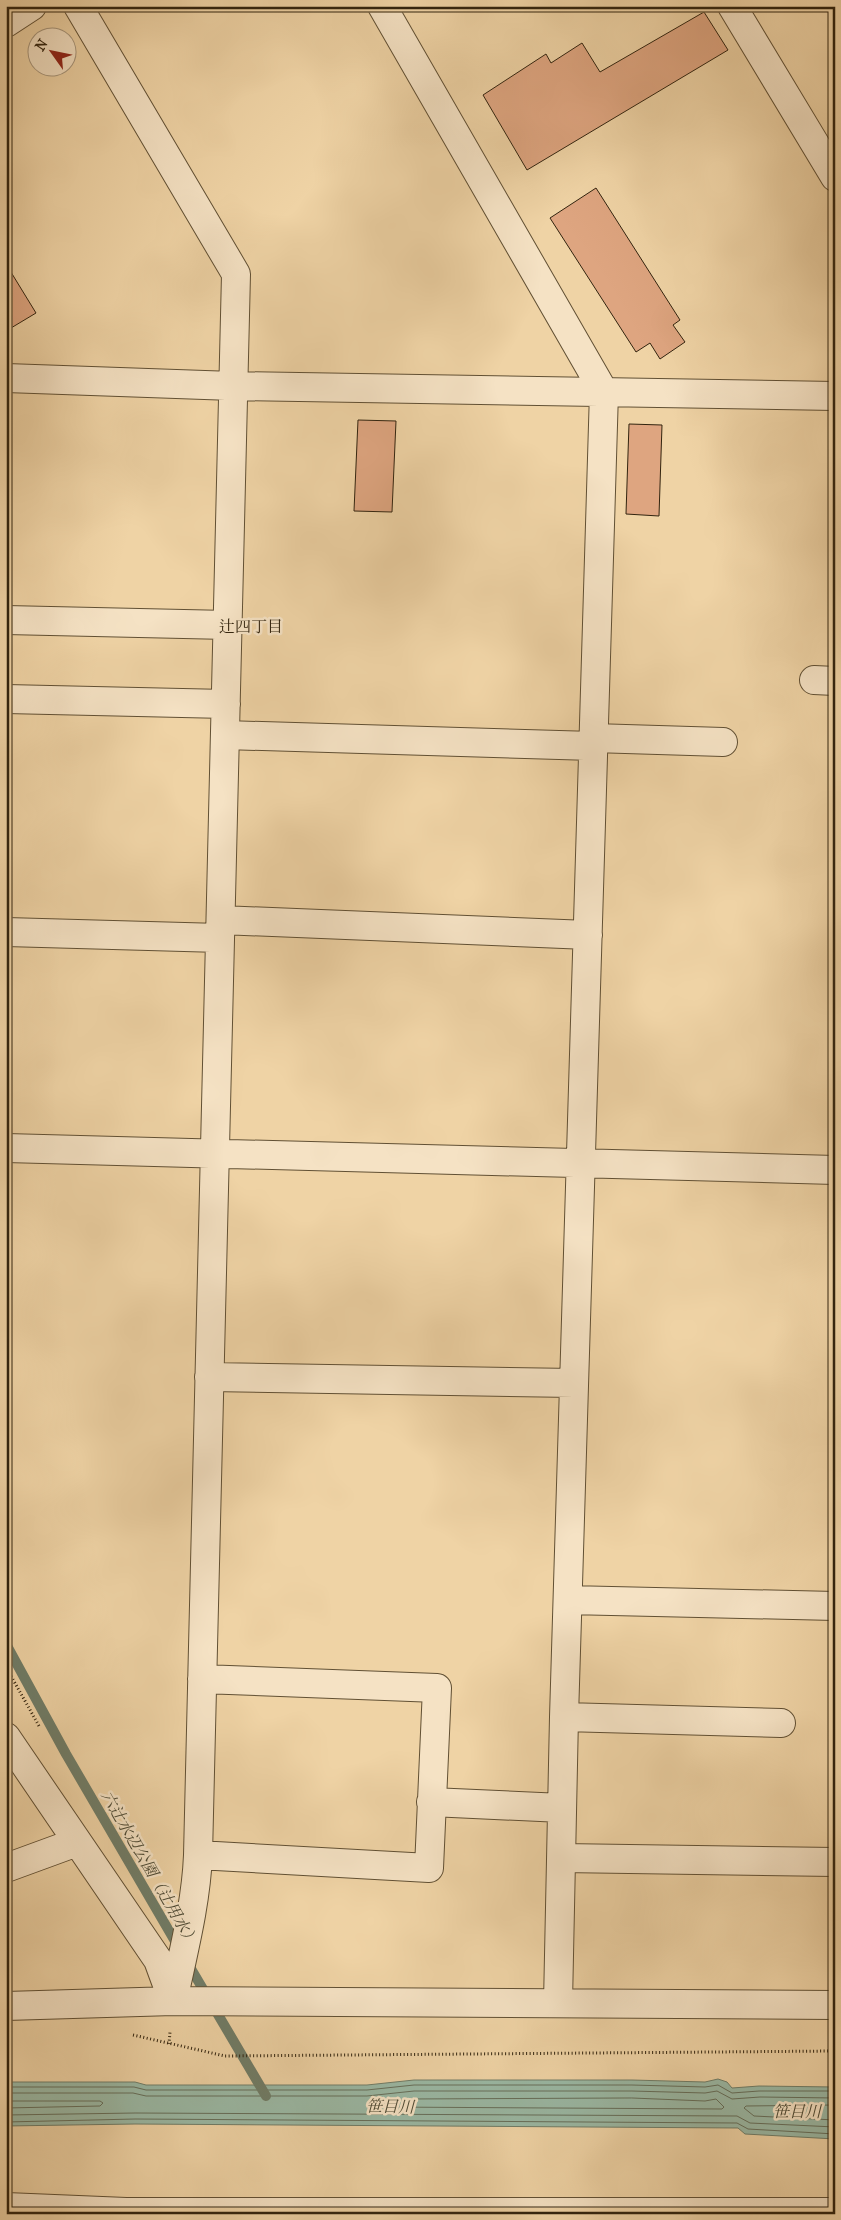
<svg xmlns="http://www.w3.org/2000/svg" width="841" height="2220" viewBox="0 0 841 2220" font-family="'IM FELL French Canon','Noto Serif JP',serif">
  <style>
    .water { fill: #9ab8a4; stroke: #707d68 }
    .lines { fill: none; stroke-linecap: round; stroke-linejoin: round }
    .shore { stroke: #666e5a; stroke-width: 1 }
    .stream { stroke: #707d68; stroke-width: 10 }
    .building { fill: #dea580; stroke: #32240f }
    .minor-casing { stroke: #615034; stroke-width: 30 }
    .path { stroke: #32240f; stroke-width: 3; stroke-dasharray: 1 2.5; stroke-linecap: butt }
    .minor { stroke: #f5e2c4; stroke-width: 28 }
    .labels { text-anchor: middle; stroke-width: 5; stroke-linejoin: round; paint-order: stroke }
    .neighbourhood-label { font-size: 16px; fill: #32240f; stroke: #f5e2c4 }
    .water-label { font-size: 16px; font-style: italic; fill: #4c4934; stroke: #f5e2c4 }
  </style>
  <rect width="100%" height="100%" fill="#efd3a5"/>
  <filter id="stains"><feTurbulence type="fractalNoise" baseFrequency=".004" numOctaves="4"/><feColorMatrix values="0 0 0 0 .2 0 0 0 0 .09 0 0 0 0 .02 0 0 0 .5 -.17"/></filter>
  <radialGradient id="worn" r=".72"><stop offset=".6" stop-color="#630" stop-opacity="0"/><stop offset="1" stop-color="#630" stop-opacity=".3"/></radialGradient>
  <path class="water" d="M718 2079 727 2082 732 2088 759 2086 835 2087V2139L745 2134 738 2128 135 2124 6 2126 7 2082H135L146 2085H367L414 2080H632L705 2082Z"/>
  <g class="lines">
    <path class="shore" d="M6 2087H134L146 2090H367L414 2085H632L705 2087 718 2085 732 2093 759 2091H835
      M6 2093H133L146 2096H367L414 2091H632L705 2093 717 2091 732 2099 760 2097 835 2098
      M632 2098 705 2101 716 2099 724 2107 722 2109 382 2107 380 2105 382 2102 415 2099Z
      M6 2101H100L103 2103 100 2106 6 2108
      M835 2105 746 2106 744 2108 754 2116 835 2120
      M6 2115 135 2113 737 2116 750 2123 835 2127
      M6 2122 135 2119 737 2123 748 2129 835 2134"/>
    <path class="stream" d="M6 1644 66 1754 179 1948
      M187 1962 266 2096"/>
  </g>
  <path class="building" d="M704 12 728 50 527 170 483 95 546 54 551 63 582 43 600 72Z
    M596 188 680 320 673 325 685 342 660 359 650 343 636 352 550 218Z
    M6 264 36 313 6 331Z
    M358 420 396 421 392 512 354 511Z
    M629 424 662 425 659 516 626 514Z"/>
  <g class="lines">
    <defs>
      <path id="minor" d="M78 6 236 274 198 1855C196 1904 183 1953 173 2001
        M382 6 604 392 564 1717 558 2003
        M732 6 835 177
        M6 23 32 6
        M6 378 233 386 835 396
        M6 620 228 625
        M814 680 835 681
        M6 699 226 704
        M225 735 593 746
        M593 738 723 742
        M221 920 588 935
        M6 932 220 938
        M6 1148 835 1170
        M209 1377 574 1383
        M568 1600 835 1606
        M564 1717 781 1723
        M6 1737 158 1960 173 2001
        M431 1802 562 1808
        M198 1855 429 1868 437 1688 202 1679
        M562 1858 835 1862
        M6 1868 77 1842
        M6 2006 173 2001 835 2005
        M6 2207 126 2212H835"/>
    </defs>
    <use href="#minor" class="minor-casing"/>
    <path class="path" d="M6 1667 39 1726
      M133 2035 225 2056 835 2051
      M169 2044 170 2032"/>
    <use href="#minor" class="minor"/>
  </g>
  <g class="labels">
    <g class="neighbourhood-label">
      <text x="251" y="632">辻四丁目</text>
    </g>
    <g class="water-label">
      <text transform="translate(150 1868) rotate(60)" y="6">六辻水辺公園（辻用水）</text>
      <text transform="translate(390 2106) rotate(1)" y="6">笹目川</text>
      <text x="797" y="2117">笹目川</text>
    </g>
  </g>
  <rect width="841" height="2220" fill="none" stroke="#efd3a5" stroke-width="25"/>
  <rect x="8" y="8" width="826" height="2205" fill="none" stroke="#32240f" stroke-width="2.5"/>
  <rect x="12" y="12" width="816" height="2195" fill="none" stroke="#32240f"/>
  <g transform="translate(52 52) rotate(303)"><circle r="24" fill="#f5e2c4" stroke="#a7967c"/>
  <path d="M0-4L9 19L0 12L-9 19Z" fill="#8f2418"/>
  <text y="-8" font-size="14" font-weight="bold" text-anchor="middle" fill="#32240f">N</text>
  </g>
  <rect width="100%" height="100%" filter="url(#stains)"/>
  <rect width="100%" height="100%" fill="url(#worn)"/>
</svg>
